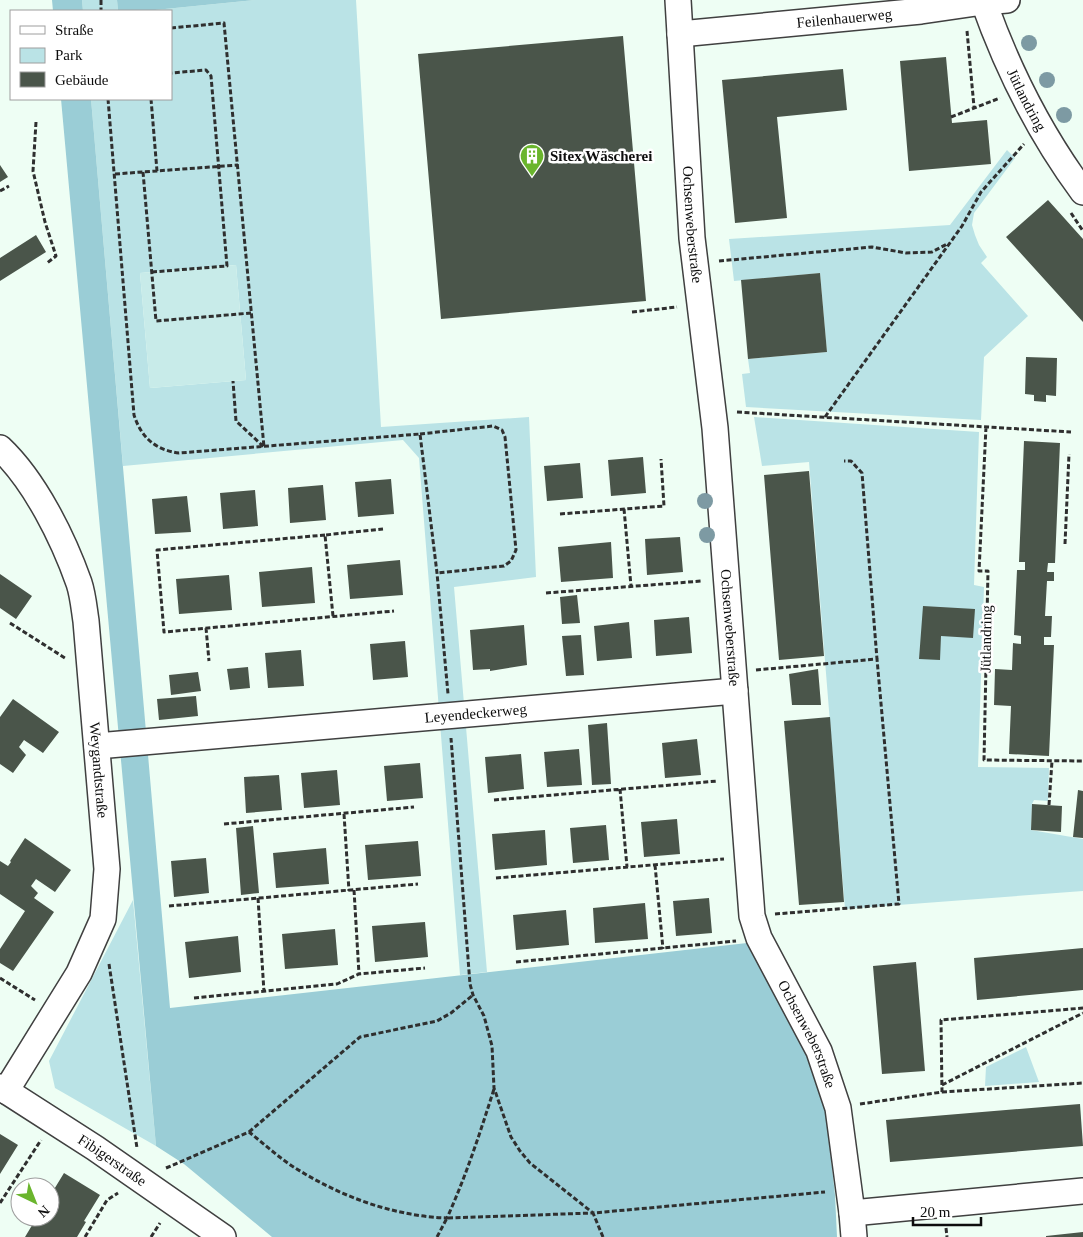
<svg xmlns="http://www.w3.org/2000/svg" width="1083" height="1237" viewBox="0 0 1083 1237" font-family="'Times New Roman',serif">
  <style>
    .green { fill: #bae3e6; fill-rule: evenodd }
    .forest { fill: #9acdd6 }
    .pitch { fill: #c8ebe9 }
    .building { fill: #4a554a }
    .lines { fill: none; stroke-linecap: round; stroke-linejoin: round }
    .minor-casing { stroke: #404040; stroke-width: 28 }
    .path { stroke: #2f2f2f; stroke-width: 3; stroke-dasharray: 5 2.5; stroke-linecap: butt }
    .minor { stroke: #fff; stroke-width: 25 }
    .tree { fill: #7d9aa3 }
    .labels { text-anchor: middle; stroke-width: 5; stroke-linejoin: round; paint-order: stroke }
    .street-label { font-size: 15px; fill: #0d0d0d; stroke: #fff }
    .poi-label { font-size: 15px; font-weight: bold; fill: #0d0d0d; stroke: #fff; text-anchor: start }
  </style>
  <rect width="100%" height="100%" fill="#eefef4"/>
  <path class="green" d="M82 0H117L118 11H83Z
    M255 0H356L381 427 529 417 536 577 454 587 487 972 460 975 419 458 403 440 123 466 91 99H171V11H145ZM236 265 246 380 150 388 140 273Z
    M1007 150 1015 158 974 213 972 225 975 235 979 245 987 257 981 263 1028 316 984 357 981 420 746 407 742 374 750 373 748 359 827 352 820 273 734 281 729 239 950 225Z
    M754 417 979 432 974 585 984 587 978 767 1049 768 1048 801 1034 800 1032 804 1031 830 1083 839V891L845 909 809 462 762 466Z
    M133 900 156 1146 55 1088 49 1061Z
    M1026 1047 1039 1082 985 1086 986 1067Z"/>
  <path class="forest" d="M52 0H82L83 11H53Z
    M117 0H255L145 11H118Z
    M61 99H91L170 1008 747 943 823 1085 835 1195 837 1237H272L184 1164 156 1146Z"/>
  <path class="pitch" d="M236 265 246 380 150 388 140 273Z"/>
  <path class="building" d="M623 36 646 301 441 319 418 54Z
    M946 57 952 123 987 120 991 164 909 171 900 61Z
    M843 69 847 110 777 117 787 218 735 223 722 80Z
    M0 165 8 177 0 182Z
    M1048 200 1083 239V322L1006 237Z
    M36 235 46 252 0 281V258Z
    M820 273 827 352 748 359 741 280Z
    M1026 357 1057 358 1056 396 1046 395V402L1034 401V395L1025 394Z
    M1024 441 1060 443 1055 563H1048L1047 572H1054V581H1047L1045 616H1052L1051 637H1044V645H1054L1049 756 1009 754 1011 706 994 705 995 669 1012 670 1013 643 1021 644V636L1014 635 1017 570H1025V562H1019Z
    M643 457 646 493 611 496 608 460Z
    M580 463 583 498 547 501 544 466Z
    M809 471 824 656 779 660 764 475Z
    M391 479 394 514 358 517 355 482Z
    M323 485 326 520 290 523 288 488Z
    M255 490 258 526 223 529 220 493Z
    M187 496 191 532 155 534 152 499Z
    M680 537 683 572 647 575 645 539Z
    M611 542 613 578 561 582 558 547Z
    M400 560 403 595 350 599 347 565Z
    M312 567 315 603 262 607 259 572Z
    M0 574 32 596 16 619 0 608Z
    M229 575 232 610 179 614 176 579Z
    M577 595 580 623 562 624 560 597Z
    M923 606 975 609 973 638 941 636 940 660 919 659Z
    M689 617 692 653 656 656 654 620Z
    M629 622 632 658 597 661 594 626Z
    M524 625 527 665 490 671V669L473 670 470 630Z
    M581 635 584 675 566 676 562 636Z
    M405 641 408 677 373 680 370 644Z
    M301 650 304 686 268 688 265 653Z
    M248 667 250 688 230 690 227 669Z
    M818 669 821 705H792L789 674Z
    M198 672 201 691 171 695 169 675Z
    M196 696 198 716 159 720 157 699Z
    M13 699 59 732 43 753 24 740 19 747 26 755 13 773 0 764V717Z
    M830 717 844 902 799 905 784 721Z
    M607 723 611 784 592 785 588 725Z
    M697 739 701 775 665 778 662 743Z
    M579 749 582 785 547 787 544 752Z
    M521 754 524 789 488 793 485 757Z
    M420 763 423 798 387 801 384 766Z
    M337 770 340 805 304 808 301 773Z
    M279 775 282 810 246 813 244 777Z
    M1078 790 1083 791V838L1073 837Z
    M1032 804 1062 806 1061 832 1031 830Z
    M677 819 680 854 644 857 641 822Z
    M606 825 609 860 573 863 570 828Z
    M253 826 259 893 241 895 236 828Z
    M545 830 547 865 495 870 492 834Z
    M25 838 71 870 55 892 36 879 31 886 38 893 34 898 54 912 13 971 0 963V949L25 911 0 894V861L8 866 11 862 10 861Z
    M418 841 421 876 368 880 365 845Z
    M326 848 329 884 276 888 273 853Z
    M206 858 209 893 174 897 171 861Z
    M709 898 712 933 676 936 673 901Z
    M645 903 648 939 595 943 593 908Z
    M566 910 569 945 516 950 513 915Z
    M425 922 428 957 375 962 372 926Z
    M335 929 338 965 285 969 282 934Z
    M238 936 241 972 189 978 185 942Z
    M1083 948V990L977 1000 974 958Z
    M916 962 925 1071 882 1074 873 966Z
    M1080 1104 1083 1146 890 1162 886 1120Z
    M0 1134 18 1145 0 1174Z
    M64 1173 100 1195 84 1221 86 1222 77 1237H25L37 1217H50V1196Z
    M1083 1232V1237H1046V1236Z"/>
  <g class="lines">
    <defs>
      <g id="minor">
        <path id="s1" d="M678 0 692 238 715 428 752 916 759 938 819 1051 838 1108 852 1213 854 1237"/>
        <path id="s2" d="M983 0C1007 68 1040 134 1083 192"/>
        <path id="s3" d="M680 34 921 11 983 2 1007 0"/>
        <path id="s4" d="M0 448C35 481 63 538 79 583 83 595 84 608 86 621L107 869 103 919 79 973 6 1091"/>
        <path id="s5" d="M97 746 735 691"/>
        <path id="s6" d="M0 1087 95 1148 223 1237"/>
        <path d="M852 1213 1083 1191"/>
      </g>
    </defs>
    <use href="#minor" class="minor-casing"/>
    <path class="path" d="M101 0V11
      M171 28 224 23 264 447 236 421 233 381
      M967 31 974 107
      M108 99 134 415C141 437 155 450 179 453L420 434 437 573 448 694
      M151 99 157 171
      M951 117 1000 98
      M36 122 33 171 45 222 56 256 47 263
      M143 172 156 321 251 313
      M115 174 238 165
      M0 191 9 186
      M1071 213 1083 231
      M719 261 872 247 906 253 932 252 947 244
      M152 272 227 266 211 76 206 70 171 73
      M632 312 677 307
      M737 412 1071 432
      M825 417 962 226 981 192 1024 144
      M986 427 979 571H988L984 760 1083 761
      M420 434 493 426 502 430 505 437 516 550 511 561 504 566 437 573
      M624 509 631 586
      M560 514 664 506 661 459
      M325 535 157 550 164 632 394 611
      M1065 544 1069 454
      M546 593 702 581
      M333 616 325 535 383 529
      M10 623 65 658
      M206 628 209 661
      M756 670 877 659 862 473 851 461H844
      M620 789 627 867
      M494 800 718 781
      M1049 805 1052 761
      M344 814 349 891
      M224 824 414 807
      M655 865 663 949
      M496 878 724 859
      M354 890 359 974
      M258 898 264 992
      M169 906 418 884
      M775 914 899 904 877 659
      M516 962 736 941
      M109 964 137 1148
      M0 978 35 1000
      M194 998 337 984 359 974 425 968
      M942 1085 1083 1013
      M942 1092 1083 1083
      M860 1104 942 1092 941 1020 1083 1008
      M249 1132 360 1037 437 1021 451 1013 473 995
      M166 1168 249 1132C263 1143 277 1156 292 1166 339 1196 392 1216 447 1218 466 1176 480 1133 494 1089
      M0 1203 41 1140
      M946 1228 947 1237
      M85 1237 107 1200 118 1193
      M151 1237 160 1223
      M437 1237 447 1218 593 1213 530 1163 520 1151 511 1137 494 1088 492 1046 484 1016 473 995 470 984 451 738
      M603 1237 593 1213 825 1192"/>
    <use href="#minor" class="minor"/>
  </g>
  <g class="tree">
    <circle cx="1029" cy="43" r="8"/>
    <circle cx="1047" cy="80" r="8"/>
    <circle cx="1064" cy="115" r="8"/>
    <circle cx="705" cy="501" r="8"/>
    <circle cx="707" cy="535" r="8"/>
  </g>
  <defs>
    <symbol id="building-pin" viewBox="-11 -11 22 30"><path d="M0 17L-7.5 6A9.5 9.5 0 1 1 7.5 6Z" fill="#6ab52d" stroke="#fff"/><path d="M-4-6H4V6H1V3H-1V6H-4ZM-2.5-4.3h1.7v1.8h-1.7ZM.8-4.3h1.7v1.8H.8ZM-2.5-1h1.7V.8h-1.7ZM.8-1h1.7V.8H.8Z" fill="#fff"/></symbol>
  </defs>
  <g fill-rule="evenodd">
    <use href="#building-pin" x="518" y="142" width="28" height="38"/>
  </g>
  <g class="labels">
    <g class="street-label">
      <text dy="5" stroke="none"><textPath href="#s3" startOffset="165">Feilenhauerweg</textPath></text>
      <text dy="5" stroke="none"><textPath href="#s2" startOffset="109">Jütlandring</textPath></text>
      <text dy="5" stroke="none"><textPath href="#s1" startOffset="225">Ochsenweberstraße</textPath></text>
      <text dy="5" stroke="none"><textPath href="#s1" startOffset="630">Ochsenweberstraße</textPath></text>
      <text transform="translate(986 639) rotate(-89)" y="5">Jütlandring</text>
      <text dy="5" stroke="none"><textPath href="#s5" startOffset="380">Leyendeckerweg</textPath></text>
      <text dy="5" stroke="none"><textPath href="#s4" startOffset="346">Weygandtstraße</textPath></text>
      <text dy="5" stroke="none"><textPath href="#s1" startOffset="1050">Ochsenweberstraße</textPath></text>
      <text dy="5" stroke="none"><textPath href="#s6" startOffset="134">Fibigerstraße</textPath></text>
    </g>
    <g class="poi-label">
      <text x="550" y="161">Sitex Wäscherei</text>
    </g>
  </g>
  <rect x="10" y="10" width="162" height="90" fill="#ffffff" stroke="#9e9e9e"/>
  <rect x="20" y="26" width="25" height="8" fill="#ffffff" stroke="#9e9e9e"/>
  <text x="55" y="35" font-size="15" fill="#0d0d0d">Straße</text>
  <rect x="20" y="48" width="25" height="15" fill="#bae3e6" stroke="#9e9e9e"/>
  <text x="55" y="60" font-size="15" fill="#0d0d0d">Park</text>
  <rect x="20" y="72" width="25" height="15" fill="#4a554a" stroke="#9e9e9e"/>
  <text x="55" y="85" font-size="15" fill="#0d0d0d">Gebäude</text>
  <g transform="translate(35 1202) rotate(137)"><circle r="24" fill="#ffffff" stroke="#9e9e9e"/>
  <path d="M0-4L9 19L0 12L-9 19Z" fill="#6ab52d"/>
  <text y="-8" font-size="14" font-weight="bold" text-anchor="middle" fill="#0d0d0d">N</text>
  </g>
  <path d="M913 1217v8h68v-8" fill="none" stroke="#0d0d0d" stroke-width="2.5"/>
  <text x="920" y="1217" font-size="15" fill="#0d0d0d" stroke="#ffffff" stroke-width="4" paint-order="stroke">20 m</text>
</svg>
